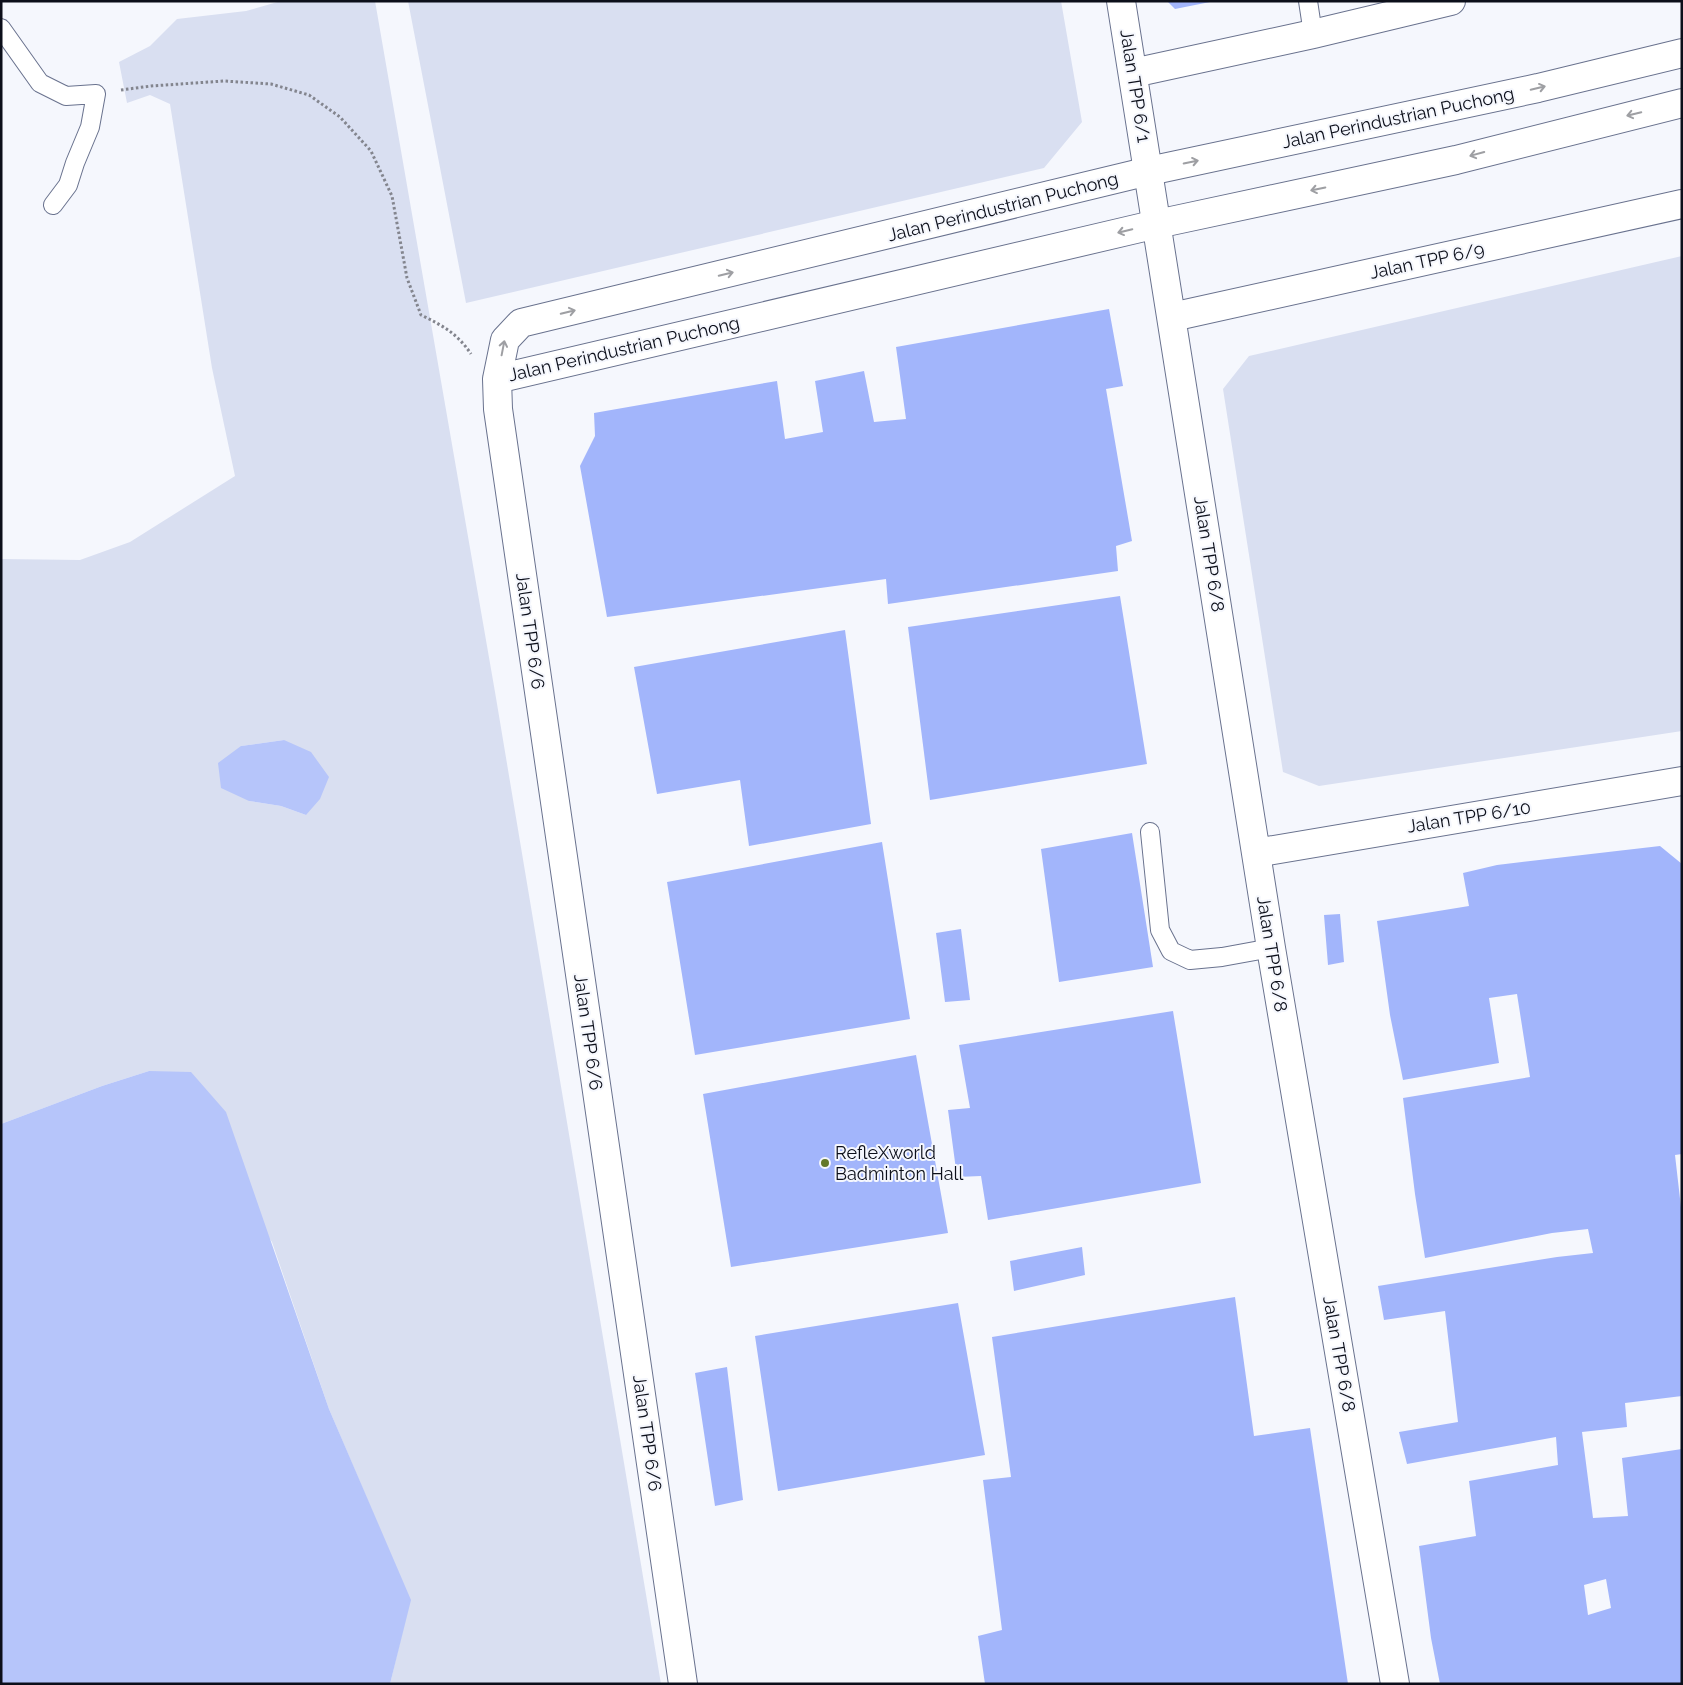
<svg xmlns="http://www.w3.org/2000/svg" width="1683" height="1685" viewBox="0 0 1683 1685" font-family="Raleway,sans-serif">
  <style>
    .green { fill: #d9dff1; fill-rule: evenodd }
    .water { fill: #b6c5fa }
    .building { fill: #a2b5fb; fill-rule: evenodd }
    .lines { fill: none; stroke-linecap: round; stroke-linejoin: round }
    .lane-casing { stroke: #69728e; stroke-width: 20 }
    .street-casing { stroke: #69728e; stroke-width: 30 }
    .secondary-casing { stroke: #69728e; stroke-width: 30 }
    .path { stroke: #83858e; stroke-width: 3; stroke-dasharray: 2.5 2.5; stroke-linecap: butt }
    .lane { stroke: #fff; stroke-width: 18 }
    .street { stroke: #fff; stroke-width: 28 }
    .secondary { stroke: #fff; stroke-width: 28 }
    .oneway { stroke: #9e9fa3 }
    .poi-dot { fill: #647828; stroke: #f5f7fd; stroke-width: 2 }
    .labels { text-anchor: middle; stroke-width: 4; stroke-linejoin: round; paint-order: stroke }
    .street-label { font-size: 18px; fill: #0c0f1a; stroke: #f5f7fd }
    .poi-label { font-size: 18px; fill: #0c0f1a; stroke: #f5f7fd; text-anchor: start }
  </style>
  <rect width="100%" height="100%" fill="#f5f7fd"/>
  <path class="green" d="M281 1H375L495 692 661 1684H390L410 1600 329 1409 272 1242 149 1071 102 1086 1 1124V559L80 560 130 542 235 476 212 368 170 104 150 95 127 103 119 62 150 46 177 19 246 11ZM284 740 306 815 281 806 249 801 241 746Z
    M408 1H1061L1082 122 1044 168 466 303Z
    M1682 256V731L1319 786 1283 772 1223 389 1249 356Z"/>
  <path class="water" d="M284 740 311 752 329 777 320 799 306 815 281 806 249 801 221 788 218 763 241 746Z
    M149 1071 191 1072 226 1112 329 1409 411 1600 390 1684H1V1124L102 1086Z"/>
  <path class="building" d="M1167 1H1210V2L1175 9Z
    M1109 309 1123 386 1106 389 1132 541 1116 546 1118 571 888 604 886 579 607 617 580 466 595 436 594 413 777 381 785 439 823 432 815 381 864 371 874 422 906 419 896 347Z
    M1120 596 1147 764 930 800 908 627Z
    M845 630 871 824 749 846 740 780 657 794 634 667Z
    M1132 833 1153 967 1059 982 1041 849Z
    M882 842 910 1019 695 1055 667 882Z
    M1660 846 1682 864V1154L1675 1155 1682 1216V1396L1625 1403 1627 1427 1582 1432 1593 1518 1628 1516 1622 1458 1682 1449V1684H1440L1431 1638 1419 1546 1476 1536 1469 1481 1558 1465 1556 1437 1407 1464 1399 1432 1458 1422 1445 1311 1384 1320 1378 1286 1557 1257 1593 1253 1588 1229 1552 1233 1425 1258 1415 1194 1403 1098 1530 1077 1517 994 1489 998 1499 1063 1403 1080 1390 1015 1377 921 1469 906 1463 873 1497 865ZM1606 1579 1611 1608 1588 1615 1584 1585Z
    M1340 914 1344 962 1328 965 1324 915Z
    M961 929 970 1000 945 1002 936 933Z
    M1173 1011 1201 1183 988 1220 981 1176 957 1177 948 1110 970 1108 959 1045Z
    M916 1055 948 1233 731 1267 703 1094Z
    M1082 1247 1085 1275 1014 1291 1010 1261Z
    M1235 1297 1254 1436 1310 1428 1348 1684H985L978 1636 1002 1630 983 1480 1011 1477 992 1337Z
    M958 1303 985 1455 778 1491 755 1336Z
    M727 1367 743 1500 715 1506 695 1373Z"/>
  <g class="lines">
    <defs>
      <path id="lane" d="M1308 1 1313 34
        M1 28 40 83 66 96 96 94 90 127 75 163 68 185 53 205
        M1150 832 1160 930 1171 951 1190 960 1222 957 1271 948"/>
      <path id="street" d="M1121 1 1271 948 1395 1684
        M1133 73 1313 34 1451 1
        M1172 317 1682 204
        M1256 853 1682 781"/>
      <path id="secondary" d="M497 379 1157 224 1456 160 1682 103
        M683 1684 498 409 497 379 505 340 521 323 1149 171 1538 88 1682 53"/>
    </defs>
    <use href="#lane" class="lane-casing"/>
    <use href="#street" class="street-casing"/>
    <use href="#secondary" class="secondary-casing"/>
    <path class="path" d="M121 90 151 86 224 81 271 84 309 95 340 117 371 151 392 196 407 278 421 315C442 325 458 334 471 354"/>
    <use href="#lane" class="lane"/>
    <use href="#street" class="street"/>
    <use href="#secondary" class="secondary"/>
  </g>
  <defs><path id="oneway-shaft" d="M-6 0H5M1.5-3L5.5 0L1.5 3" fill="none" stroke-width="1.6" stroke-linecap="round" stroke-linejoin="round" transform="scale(1.25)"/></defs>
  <g class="oneway">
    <use href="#oneway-shaft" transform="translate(1538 88) rotate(-13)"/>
    <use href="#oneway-shaft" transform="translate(1634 114) rotate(166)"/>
    <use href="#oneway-shaft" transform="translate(1477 154) rotate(165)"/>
    <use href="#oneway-shaft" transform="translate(1191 162) rotate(-12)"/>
    <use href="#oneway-shaft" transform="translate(1318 189) rotate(168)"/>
    <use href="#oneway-shaft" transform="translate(1125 231) rotate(167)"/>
    <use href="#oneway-shaft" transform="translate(726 274) rotate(-14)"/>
    <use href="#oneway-shaft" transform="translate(568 312) rotate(-14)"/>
    <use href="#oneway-shaft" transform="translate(503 348) rotate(-79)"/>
  </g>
  <circle class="poi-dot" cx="825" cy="1163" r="5"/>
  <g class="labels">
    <g class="street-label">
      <text transform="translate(1135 86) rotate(81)" y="6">Jalan TPP 6/1</text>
      <text transform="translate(1398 118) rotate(-12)" y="6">Jalan Perindustrian Puchong</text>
      <text transform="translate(1003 207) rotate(-14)" y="6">Jalan Perindustrian Puchong</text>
      <text transform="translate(1427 261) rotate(-12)" y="6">Jalan TPP 6/9</text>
      <text transform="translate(624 349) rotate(-13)" y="6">Jalan Perindustrian Puchong</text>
      <text transform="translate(1209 554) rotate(81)" y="6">Jalan TPP 6/8</text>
      <text transform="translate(530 631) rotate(82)" y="6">Jalan TPP 6/6</text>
      <text transform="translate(1469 817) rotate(-9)" y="6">Jalan TPP 6/10</text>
      <text transform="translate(1272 954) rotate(81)" y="6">Jalan TPP 6/8</text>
      <text transform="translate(588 1032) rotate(82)" y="6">Jalan TPP 6/6</text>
      <text transform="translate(1339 1354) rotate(80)" y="6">Jalan TPP 6/8</text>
      <text transform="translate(647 1433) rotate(82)" y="6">Jalan TPP 6/6</text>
    </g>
    <g class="poi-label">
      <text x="835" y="1159">RefleXworld<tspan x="835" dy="21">Badminton Hall</tspan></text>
    </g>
  </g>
  <rect width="1683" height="1685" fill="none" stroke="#0c0f1a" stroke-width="5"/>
</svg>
